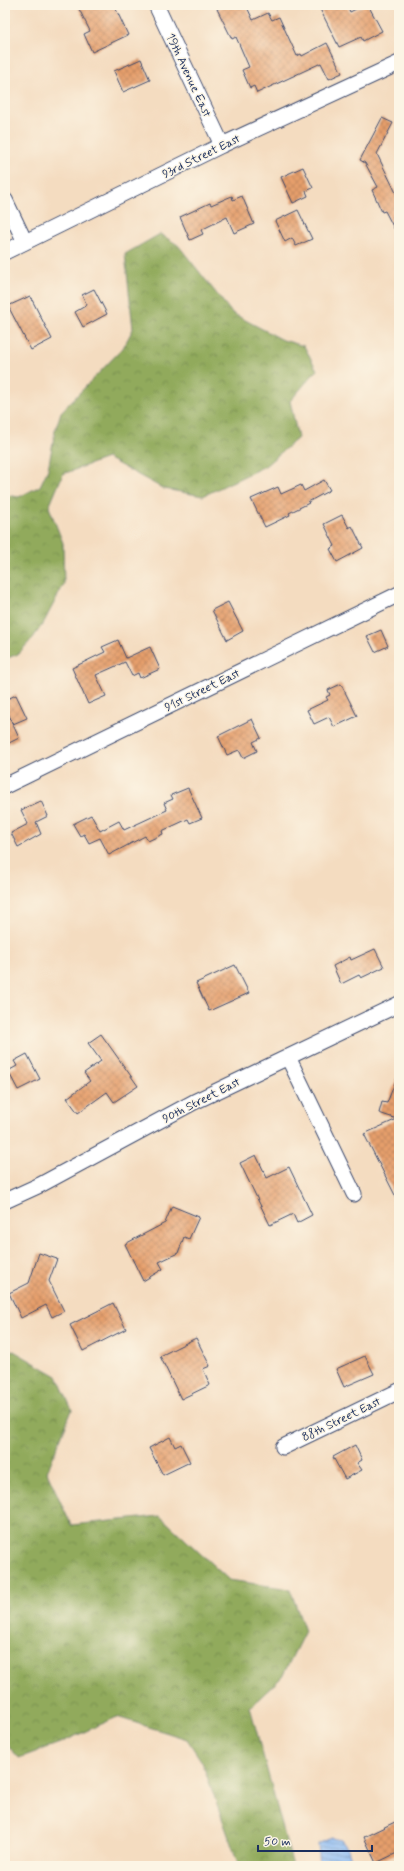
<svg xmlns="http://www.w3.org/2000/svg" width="404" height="1871" viewBox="0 0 404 1871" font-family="Mynerve,sans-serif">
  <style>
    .forest { fill: url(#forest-crowns); stroke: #566c5d }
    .water { fill: url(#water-rules); stroke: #5274aa }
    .building { fill: url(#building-cross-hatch) }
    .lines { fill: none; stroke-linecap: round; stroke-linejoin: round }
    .minor-casing { stroke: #3c496d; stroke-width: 17 }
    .minor { stroke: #fff; stroke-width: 15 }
    .labels { text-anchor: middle; stroke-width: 3; stroke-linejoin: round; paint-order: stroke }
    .street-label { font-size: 12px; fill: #1b2f5e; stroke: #fcf5e5 }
  </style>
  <defs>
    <pattern id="forest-crowns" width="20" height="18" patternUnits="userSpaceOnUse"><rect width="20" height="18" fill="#91aa5c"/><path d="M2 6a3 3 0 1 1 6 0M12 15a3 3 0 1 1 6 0" fill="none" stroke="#768b4f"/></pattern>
    <pattern id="water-rules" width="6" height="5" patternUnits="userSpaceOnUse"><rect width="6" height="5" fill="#89baf5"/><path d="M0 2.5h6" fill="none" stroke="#6f98ca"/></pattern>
    <pattern id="building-cross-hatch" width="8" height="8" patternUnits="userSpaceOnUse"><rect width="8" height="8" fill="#e69f6c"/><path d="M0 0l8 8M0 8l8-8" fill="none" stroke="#ba825c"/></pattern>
  </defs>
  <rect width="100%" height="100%" fill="#fcf5e5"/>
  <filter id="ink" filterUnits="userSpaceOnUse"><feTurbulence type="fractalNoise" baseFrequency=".025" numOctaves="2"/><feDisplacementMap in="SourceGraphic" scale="8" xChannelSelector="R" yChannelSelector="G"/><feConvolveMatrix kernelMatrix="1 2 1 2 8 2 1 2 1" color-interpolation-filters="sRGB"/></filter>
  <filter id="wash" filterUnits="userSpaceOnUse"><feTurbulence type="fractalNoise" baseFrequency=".012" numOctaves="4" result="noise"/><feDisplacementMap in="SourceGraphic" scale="16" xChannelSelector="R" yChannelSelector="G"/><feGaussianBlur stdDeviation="0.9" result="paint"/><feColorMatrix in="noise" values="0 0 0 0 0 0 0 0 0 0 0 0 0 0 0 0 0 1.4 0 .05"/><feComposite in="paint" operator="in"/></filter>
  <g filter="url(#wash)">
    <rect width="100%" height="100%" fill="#f4dcc0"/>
    <path class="forest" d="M160 234 178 245 232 313 283 340 304 346 317 370 290 401 298 438 265 466 203 496 164 489 107 458 63 474 49 507 63 543 64 584 44 622 33 638 18 654 5 659V495L19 497 40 486 48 469 55 431 61 412 123 348 133 329 125 254Z
      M5 1346 57 1376 72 1410 47 1472 71 1525 160 1516 229 1580 290 1589 305 1631 282 1677 250 1707 293 1866H239L202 1762 187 1739 117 1717 60 1743 19 1758 5 1742Z"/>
    <path class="water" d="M331 1838 341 1840 348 1849 353 1866H320L318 1844Z"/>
    <g id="blocks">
      <path class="building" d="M77 5H114L128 35 92 52 84 34 90 31Z
        M225 5H246L253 20 268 13 272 20 279 17 297 56 301 54 302 56 327 43 342 73 329 79 321 63 257 93 254 86 250 88 242 70 249 67 236 37 232 39 217 9Z
        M318 5H347L350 12 364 5H368L382 31 363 41 361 37 339 47Z
        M141 59 150 80 123 92 114 71Z
        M382 118 393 123 377 154 399 199V238L385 211 382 212 372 190 378 187 365 163 360 160Z
        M303 167 313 188 306 191 308 196 293 203 281 177Z
        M232 196 233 200 242 196 254 224 234 233 227 217 201 230 203 234 190 240 180 217 210 203 211 205Z
        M298 210 312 239 296 246 292 238 285 242 275 221Z
        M94 289 107 314 83 327 75 312 87 305 82 295Z
        M30 296 52 339 31 350 8 306Z
        M324 480 330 490 308 502 309 503 289 513 290 515 265 527 251 499 278 487 281 494 301 485 304 491Z
        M342 515 349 528 352 526 363 548 337 562 330 549 335 546 324 524Z
        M228 602 243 631 227 640 212 610Z
        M381 630 388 646 375 652 367 636Z
        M118 640 126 658 150 647 160 669 140 678 138 673 132 676 125 662 96 675 106 696 88 704 72 668 105 652 102 647Z
        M341 684 357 716 334 727 329 717 314 724 307 710 328 700 326 697 330 695 328 690Z
        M16 695 27 718 13 724 5 707V700Z
        M5 707 19 738 5 745Z
        M252 719 261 738 253 742 257 751 243 758 239 750 227 755 218 736Z
        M188 788 202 818 190 823 188 819 162 831 163 834 148 841 145 836 109 855 100 838 89 843 84 834 80 836 73 824 91 815 100 831 119 821 124 830 167 810 164 803 173 799 171 795Z
        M41 801 48 816 36 822 41 834 18 847 11 833 28 824 21 810Z
        M375 949 384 967 361 978 359 975 341 984 333 966 350 957 351 960Z
        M235 965 249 993 209 1011 196 983Z
        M101 1034 138 1086 114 1102 107 1092 78 1113 67 1098 90 1081 84 1073 101 1061 88 1043Z
        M27 1054 40 1079 18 1090 8 1071 17 1066 14 1061Z
        M398 1075H399V1203L364 1134 397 1119 379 1113 382 1102 387 1103Z
        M256 1155 267 1178 289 1167 312 1215 297 1223 293 1214 270 1225 240 1163Z
        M172 1206 199 1217 189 1239 184 1237 178 1253 159 1262 163 1269 143 1281 125 1244 165 1223Z
        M39 1253 57 1259 49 1281 64 1311 52 1317 46 1305 21 1318 9 1293 29 1283Z
        M113 1303 126 1329 83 1351 70 1325Z
        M196 1338 210 1366 203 1369 210 1385 181 1399 160 1356Z
        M365 1356 374 1374 344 1387 336 1369Z
        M170 1437 175 1447 181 1444 190 1462 163 1475 149 1448Z
        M355 1445 362 1460 357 1463 362 1470 345 1479 333 1457Z
        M399 1820V1852L376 1863 364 1837Z"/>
    </g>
  </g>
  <g filter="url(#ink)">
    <use href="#blocks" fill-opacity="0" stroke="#3c496d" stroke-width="1"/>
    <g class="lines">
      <defs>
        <path id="minor" d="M156 5 222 145
          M5 200 25 242
          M5 252 222 145 399 63
          M5 786 399 594
          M288 1057 354 1194
          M5 1201 40 1185 194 1102 399 1004
          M283 1447 399 1391"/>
      </defs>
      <use href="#minor" class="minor-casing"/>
      <use href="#minor" class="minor"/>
    </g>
  </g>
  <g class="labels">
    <g class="street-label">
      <text transform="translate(189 75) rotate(65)" y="4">19th Avenue East</text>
      <text transform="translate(201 156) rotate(-26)" y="4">93rd Street East</text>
      <text transform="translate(202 690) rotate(-26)" y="4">91st Street East</text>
      <text transform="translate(201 1100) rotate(-27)" y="4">90th Street East</text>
      <text transform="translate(341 1419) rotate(-26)" y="4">88th Street East</text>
    </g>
  </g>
  <rect width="404" height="1871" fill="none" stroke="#fcf5e5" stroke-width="20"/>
  <path d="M258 1845v6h114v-6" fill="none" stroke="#1b2f5e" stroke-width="2"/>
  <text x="264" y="1845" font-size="12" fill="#1b2f5e" stroke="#fcf5e5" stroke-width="3" paint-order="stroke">50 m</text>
</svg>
